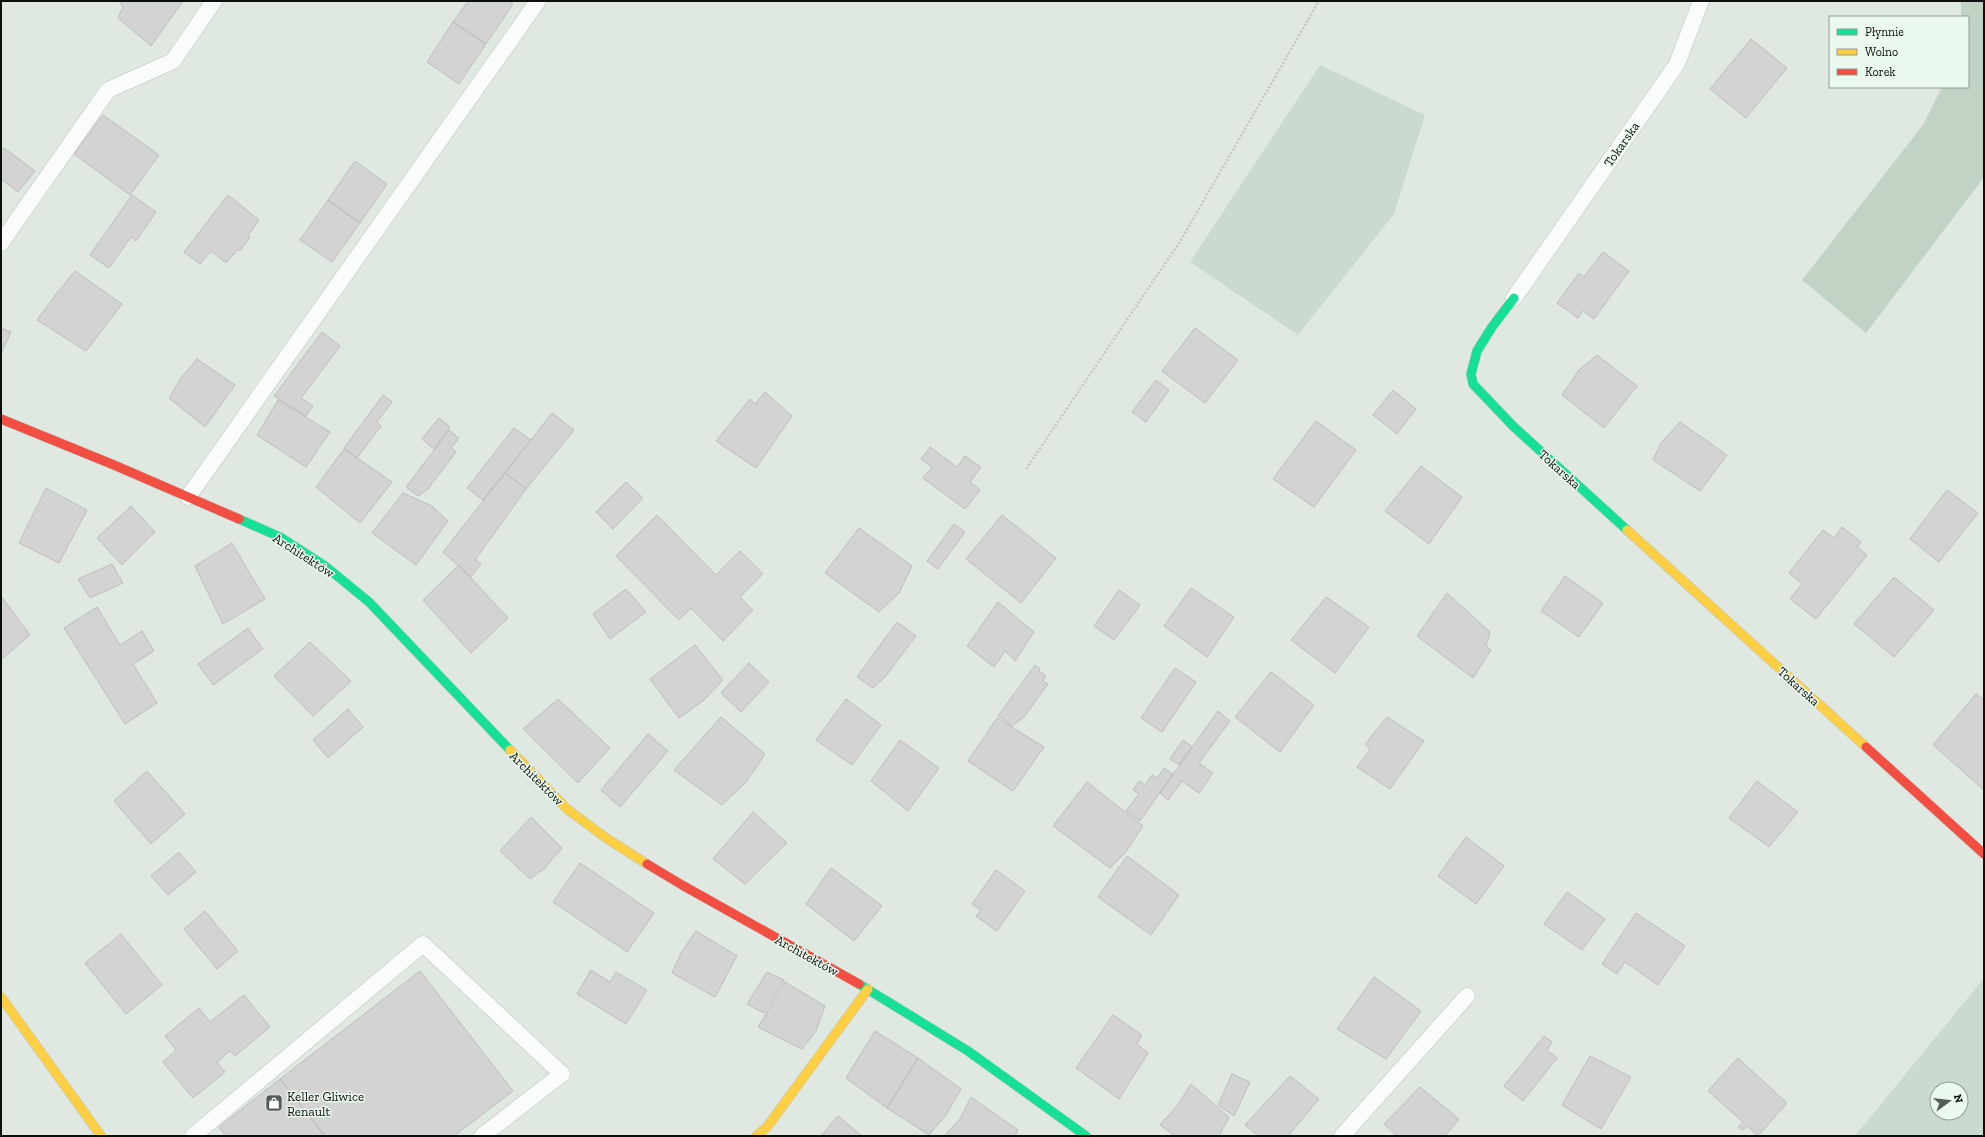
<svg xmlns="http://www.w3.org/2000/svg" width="1985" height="1137" viewBox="0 0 1985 1137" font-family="'Zilla Slab',serif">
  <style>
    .green { fill: #cbdace; fill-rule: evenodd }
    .forest { fill: #c0d3c4 }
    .building { fill: #d4d3d4; stroke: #bcbdbc }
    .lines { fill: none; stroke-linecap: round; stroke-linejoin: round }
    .lane-casing { stroke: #bcc2bd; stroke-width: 17 }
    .fast-casing { stroke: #bcc2bd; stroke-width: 10 }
    .slow-casing { stroke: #bcc2bd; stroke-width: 10 }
    .jam-casing { stroke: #bcc2bd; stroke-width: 10 }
    .path { stroke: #c5c7c5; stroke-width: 2.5; stroke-dasharray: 2 2; stroke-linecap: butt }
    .lane { stroke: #fafcfb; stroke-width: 16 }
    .fast { stroke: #16e098; stroke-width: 9 }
    .slow { stroke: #ffcf43; stroke-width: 9 }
    .jam { stroke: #f24e42; stroke-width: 9 }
    .labels { text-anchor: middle; stroke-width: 3; stroke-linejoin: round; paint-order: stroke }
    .street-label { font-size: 13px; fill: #0b100c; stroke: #ebf8ee }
    .poi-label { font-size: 13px; fill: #0b100c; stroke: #ebf8ee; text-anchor: start }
  </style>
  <rect width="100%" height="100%" fill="#e0e8e2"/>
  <path class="green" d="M1320 65 1425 115 1394 214 1298 335 1190 262Z
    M1984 978V1136H1855ZM1937 1089H1961V1113H1937Z"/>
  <path class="forest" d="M1961 1H1984V177L1866 333 1802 280 1923 125 1942 87H1968V17H1961Z"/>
  <path class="building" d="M119 1H183L151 46 118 18 123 7Z
    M468 1H509L513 4 486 44 453 22Z
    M453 22 486 44 459 84 427 62Z
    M1751 39 1787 68 1746 118 1710 89Z
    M103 115 159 155 130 195 74 154Z
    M4 148 35 171 18 192 1 179V151Z
    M355 161 387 184 360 223 328 200Z
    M132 195 156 212 136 241 131 237 109 268 90 255Z
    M228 195 259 220 248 236 250 237 240 251 238 249 226 263 211 251 200 264 184 252Z
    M328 200 360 223 332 262 300 240Z
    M1603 252 1629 271 1594 319 1583 311 1578 318 1557 303 1579 273 1584 277Z
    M75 271 122 304 86 351 37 320 56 294Z
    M1 328 11 332 1 354Z
    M1195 328 1238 360 1205 403 1162 371Z
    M322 332 340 346 301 398 313 406 306 416 274 396Z
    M1597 355 1637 386 1604 428 1562 395 1579 370Z
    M197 359 235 385 205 427 169 398 181 378Z
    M1156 380 1169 390 1146 422 1132 412Z
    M1393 390 1416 409 1397 434 1373 415Z
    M765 392 792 416 756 468 716 441 750 399 755 404Z
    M383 395 392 402 377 422 381 426 357 458 344 448Z
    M278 400 330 432 306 467 257 435Z
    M552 413 574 430 526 489 505 473Z
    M439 418 450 427 434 449 422 439Z
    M1316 421 1356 450 1314 507 1273 479Z
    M1680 422 1727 455 1700 491 1653 460 1661 443Z
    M514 428 531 440 483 500 467 488Z
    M449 430 459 438 451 448 456 452 428 489 418 496 406 487Z
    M930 447 957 467 965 456 981 467 970 482 980 490 965 509 923 478 932 467 921 459Z
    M344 449 392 482 360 523 316 487Z
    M1421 466 1462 497 1429 544 1385 511Z
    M505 473 526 489 475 560 481 564 471 577 443 552Z
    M626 482 643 498 613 529 596 512Z
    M46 488 87 510 59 563 19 543Z
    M1947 490 1978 513 1939 562 1910 539Z
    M403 493 432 506 448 521 416 565 372 533Z
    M131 506 155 532 122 565 97 538Z
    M657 515 716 575 740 551 763 574 740 597 753 610 723 641 691 608 679 620 616 556Z
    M1002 515 1056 558 1021 603 966 559Z
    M954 524 965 532 938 569 927 561Z
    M1842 527 1861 542 1857 547 1867 555 1816 619 1790 599 1802 584 1789 573 1823 530 1834 538Z
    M859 528 912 566 899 593 879 612 825 573Z
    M232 543 265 599 223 624 195 566Z
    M112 564 123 583 90 598 78 579Z
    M459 565 508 618 471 653 423 600Z
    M1565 576 1603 603 1579 637 1541 611Z
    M1894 577 1934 610 1894 657 1854 624Z
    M1191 588 1234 617 1207 657 1164 626Z
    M626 589 646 612 610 639 593 614Z
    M1119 590 1140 605 1114 640 1094 626Z
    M1447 593 1490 632 1486 646 1491 650 1473 678 1417 636Z
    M1 596 30 635 1 660Z
    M1326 597 1369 627 1335 673 1291 640Z
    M998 602 1034 632 1015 661 1005 651 994 667 967 646Z
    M97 607 120 645 142 631 154 651 133 664 157 703 125 724 64 628Z
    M897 622 916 636 885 677 873 688 857 677Z
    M248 628 263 649 213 685 198 664Z
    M310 642 351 681 313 716 274 676Z
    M695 645 723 680 704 700 679 718 650 679Z
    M749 663 769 682 741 712 721 693Z
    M1035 665 1040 669 1039 671 1046 676 1043 681 1048 684 1024 717 1012 726 998 716Z
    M1175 668 1196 682 1162 732 1141 718Z
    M1271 672 1314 705 1280 752 1235 717Z
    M1976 694 1984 700V790L1933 745Z
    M558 699 610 748 578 783 523 729Z
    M846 699 881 725 852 765 816 740Z
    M348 709 363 727 328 758 313 740Z
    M1218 711 1230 721 1199 763 1213 773 1199 793 1182 781 1168 800 1160 793Z
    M721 717 765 754 747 781 722 805 674 770Z
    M1387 717 1424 741 1390 789 1357 767 1370 750 1365 744Z
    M997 718 1044 747 1013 791 968 761Z
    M648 734 668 751 620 807 601 790Z
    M900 740 939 768 908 811 871 781Z
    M1183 740 1192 747 1179 765 1170 759Z
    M1164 768 1173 774 1140 821 1126 811 1139 794 1133 790 1139 781 1145 785 1152 775 1157 778Z
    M147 771 185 814 151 844 114 801Z
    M1757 781 1798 812 1769 847 1729 818Z
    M1087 782 1143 826 1126 852 1110 868 1053 826Z
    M753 812 787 843 745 884 713 859Z
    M531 817 562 848 544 869 530 879 500 851Z
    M1466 837 1504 866 1476 904 1438 876Z
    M179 852 196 872 168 895 151 876Z
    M1127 856 1179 895 1151 935 1098 897Z
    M580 863 654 913 627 952 553 902Z
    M831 868 882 906 854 941 806 904Z
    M996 870 1025 891 997 931 976 916 981 910 972 904Z
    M1567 892 1605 919 1582 950 1544 924Z
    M205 911 238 951 217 969 184 929Z
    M1636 913 1685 946 1658 985 1625 962 1617 974 1602 964Z
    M696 931 737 956 715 997 672 973 681 953Z
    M121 934 162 985 126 1014 85 963Z
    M591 970 610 982 616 972 647 990 626 1024 577 994Z
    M420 971 513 1091 454 1136H325L280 1079Z
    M767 972 784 980 764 1013 747 1004Z
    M1374 977 1421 1011 1386 1059 1337 1029Z
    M785 982 825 1006 816 1031 802 1049 758 1027Z
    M244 995 270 1027 235 1056 230 1051 217 1062 225 1072 193 1098 163 1062 176 1050 165 1036 199 1008 210 1022Z
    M1113 1015 1142 1035 1137 1044 1148 1053 1119 1099 1076 1068Z
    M875 1031 918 1058 887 1108 846 1078Z
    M1544 1036 1552 1042 1547 1050 1557 1058 1523 1101 1504 1086Z
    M1590 1056 1631 1077 1601 1129 1562 1105Z
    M918 1058 961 1089 946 1115 929 1135 887 1108Z
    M1738 1058 1787 1103 1758 1136 1747 1126 1743 1130 1738 1127 1743 1122 1708 1091Z
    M1232 1074 1250 1082 1234 1116 1218 1105Z
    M1290 1076 1319 1099 1288 1136H1258L1245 1125Z
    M280 1079 325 1136H226L219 1127Z
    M1191 1084 1229 1117 1219 1136H1175L1160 1125 1177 1106Z
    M1420 1087 1459 1119 1445 1136H1397L1384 1124Z
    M971 1097 1018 1130 1015 1136H944L960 1119Z
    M838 1116 862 1136H821Z"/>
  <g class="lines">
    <defs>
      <path id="lane" d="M1 243 108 90 173 61 214 1
        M1514 298 1677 64 1701 1
        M188 497 538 1
        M193 1136 423 944 562 1074 482 1136
        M1342 1136 1467 996"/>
      <path id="fast" d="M1514 298 1492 327 1477 351 1471 374 1473 384 1513 426 1627 530
        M239 519 280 537 325 566 369 602 510 750
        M859 984 968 1051 1086 1136"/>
      <path id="slow" d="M1627 530 1866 747
        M510 750 567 809 606 838 647 864
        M1 997 101 1136
        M756 1136 767 1127 868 989"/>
      <path id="jam" d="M1 419 114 465 239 519
        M1866 747 1984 854
        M647 864 682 885 859 984"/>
    </defs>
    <use href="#lane" class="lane-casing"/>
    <use href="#fast" class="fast-casing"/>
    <use href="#slow" class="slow-casing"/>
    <use href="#jam" class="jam-casing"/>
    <path class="path" d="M1026 469 1181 240 1319 1"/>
    <use href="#lane" class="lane"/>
    <use href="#fast" class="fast"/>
    <use href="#slow" class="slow"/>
    <use href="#jam" class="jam"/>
  </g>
  <defs>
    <symbol id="shop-square" viewBox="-11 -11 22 22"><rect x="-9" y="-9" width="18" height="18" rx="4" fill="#565c57" stroke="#ebf8ee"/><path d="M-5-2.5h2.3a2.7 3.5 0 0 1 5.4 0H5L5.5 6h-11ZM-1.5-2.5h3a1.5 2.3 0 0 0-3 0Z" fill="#fff"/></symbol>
  </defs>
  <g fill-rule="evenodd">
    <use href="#shop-square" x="264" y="1093" width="20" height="20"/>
  </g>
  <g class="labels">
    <g class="street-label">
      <text transform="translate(1621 144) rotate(-55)" y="5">Tokarska</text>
      <text transform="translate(1560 469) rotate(42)" y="5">Tokarska</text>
      <text transform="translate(304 555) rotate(33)" y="5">Architektów</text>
      <text transform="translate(1799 686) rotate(42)" y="5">Tokarska</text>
      <text transform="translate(537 778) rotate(45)" y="5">Architektów</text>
      <text transform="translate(807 955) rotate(29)" y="5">Architektów</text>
    </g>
    <g class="poi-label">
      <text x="287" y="1101">Keller Gliwice<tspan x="287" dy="15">Renault</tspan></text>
    </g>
  </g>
  <rect width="1985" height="1137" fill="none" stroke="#0b100c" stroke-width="4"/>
  <rect x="1829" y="16" width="140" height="72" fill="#ebf8ee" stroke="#919b94"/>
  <rect x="1837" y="29" width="20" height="6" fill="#16e098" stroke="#919b94"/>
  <text x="1865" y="36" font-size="12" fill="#0b100c">Płynnie</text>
  <rect x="1837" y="49" width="20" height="6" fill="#ffcf43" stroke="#919b94"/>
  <text x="1865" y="56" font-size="12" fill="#0b100c">Wolno</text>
  <rect x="1837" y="69" width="20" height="6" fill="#f24e42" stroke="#919b94"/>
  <text x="1865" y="76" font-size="12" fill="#0b100c">Korek</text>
  <g transform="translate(1949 1101) rotate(75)"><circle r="19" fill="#ebf8ee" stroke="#919b94"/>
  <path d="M0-3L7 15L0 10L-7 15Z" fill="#565c57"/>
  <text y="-6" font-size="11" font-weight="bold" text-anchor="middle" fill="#0b100c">N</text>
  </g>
</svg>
